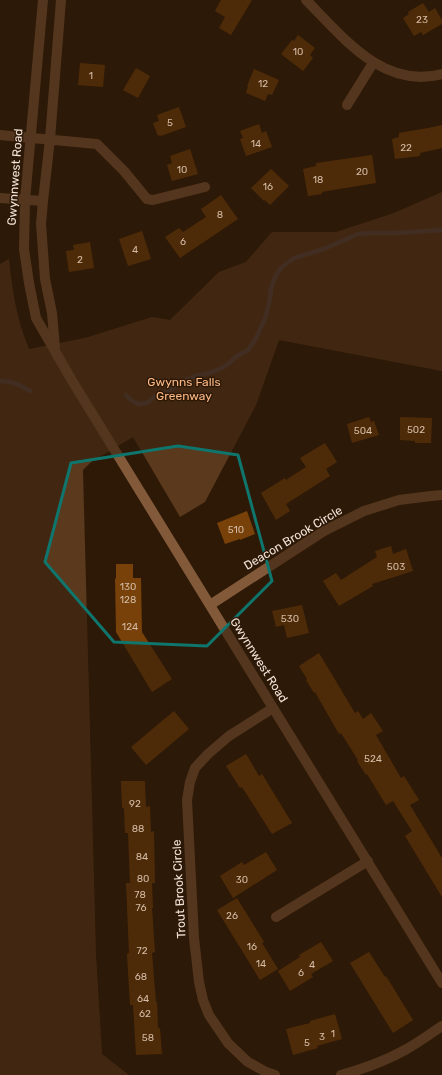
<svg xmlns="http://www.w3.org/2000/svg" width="442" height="1075" viewBox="0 0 442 1075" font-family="Rubik,sans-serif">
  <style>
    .green { fill: #5a391d }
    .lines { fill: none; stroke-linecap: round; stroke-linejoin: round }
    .stream { stroke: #594541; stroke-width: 4.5 }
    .building { fill: #774109 }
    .minor { stroke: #825a39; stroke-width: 10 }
    .marked { fill: none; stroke: #0f766e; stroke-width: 3; stroke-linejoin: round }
    .labels { text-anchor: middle; stroke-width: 3; stroke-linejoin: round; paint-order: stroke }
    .number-label { font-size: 10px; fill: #d3bba5 }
    .street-label { font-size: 12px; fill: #f2e4d9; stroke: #2e1907 }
    .park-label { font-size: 12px; fill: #fab884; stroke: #2e1907 }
  </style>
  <rect width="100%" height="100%" fill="#2e1907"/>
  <path class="green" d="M442 192V371L279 340 256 405 205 502 180 517 133 437 91 462 83 470 96 955 102 1054 129 1075H0V264L9 259C12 290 17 321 29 349L85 338 152 317 170 320 219 272 246 262 272 232H336L394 213Z"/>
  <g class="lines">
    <path class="stream" d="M0 381C11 380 21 386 30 391
      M126 395 131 400 138 404 147 403 154 397 172 389 185 380 195 376 210 373 224 367 237 356 248 350 255 340 265 319 270 299 271 288 276 275 282 267 294 258 324 249 358 234 371 233H397L442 230"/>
  </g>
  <path class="building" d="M221 0H252L231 35 219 28 225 17 215 11Z
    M423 3 429 12 435 8 442 20V24L423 35 421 32 414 36 403 18 409 14 408 12Z
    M298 35 315 48 310 55 313 58 303 71 281 54 292 40 294 41Z
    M80 63 105 65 103 87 78 85Z
    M136 68 150 76 138 98 123 90Z
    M254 69 279 80 272 95 268 94 265 101 246 93 248 86H247Z
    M179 107 186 127 161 136 160 135 158 136 153 123 159 121 157 115Z
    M259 124 262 133 266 131 272 147 246 156 240 139 243 138 240 131Z
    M442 125V148L420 153V156L395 159 392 139 399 137V133L428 128Z
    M190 149 198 174 172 181 167 165 172 163 170 156Z
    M372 155 376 183 333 190 322 192V194L308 196 303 169 316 166V163Z
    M271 169 289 186 270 205 265 200 264 201 251 188Z
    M221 195 238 219 180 258 165 237 179 228 183 232 206 217 201 209Z
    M142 231 151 259 128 266 119 239Z
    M90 242 94 268 69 272 66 251 74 250 73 245Z
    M369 417 371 422 374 421 379 435 352 443 347 424Z
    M400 417 432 418 431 443H415V441L400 440Z
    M325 443 337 462 326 469 330 476 286 504 290 511 276 520 261 493 285 478 286 480 306 467 300 458Z
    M247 511 255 534 240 540V539L225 544 217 523Z
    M391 546 393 554 406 549 413 571 372 584 373 586 339 606 323 581 336 573 341 580 377 557 375 551Z
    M116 564H133V578H141L142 632 172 679 152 692 116 632 115 579 116 578Z
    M302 605 309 633 287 638 284 625 276 627 272 611Z
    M319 653 355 713 358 711 363 719 371 713 383 731 376 735 401 778 404 776 419 800 410 805 442 858V897L405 836 412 831 393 801 386 805 367 774 366 775 357 761 358 760 341 733 339 734 315 692 314 693 306 680 307 679 299 666Z
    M174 711 189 729 146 765 131 747Z
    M246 754 259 776 262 774 292 823 272 834 242 787 240 788 226 766Z
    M121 781H145L146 807 150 806 151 832 154 831 155 883H152L153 908H152L155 952 152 953 156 1002H157L158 1028H160L162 1054 136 1055 133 1005H130L127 954 129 953 126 883H130L128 833H125L124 808H122Z
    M266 852 277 870 233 898 220 876 242 862 244 865Z
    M237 898 264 942 262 943 278 969 260 980 217 910Z
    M321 942 333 961 311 974 313 977 290 991 278 971 300 957 299 955Z
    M369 952 385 977 386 976 413 1020 393 1033 350 963Z
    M335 1014 342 1039 317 1046 318 1048 293 1055 286 1029 310 1023V1021Z"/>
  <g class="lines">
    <path class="minor" d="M43 0 25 200 24 249 29 283 36 318 71 379 442 983
      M306 0C343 37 383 90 442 74
      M347 105 373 63
      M0 135 97 144 124 171 147 199 153 200 205 187
      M0 198 43 201
      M55 348 52 313 45 279 41 224 43 201 50 139 61 0
      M210 605 324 531 364 511 399 500 431 496 442 495
      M273 708 229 736 208 754 195 768 190 782 187 800 194 938 199 982 203 1000 209 1015 228 1043 248 1062 266 1072 275 1075
      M276 917 368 861
      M341 1075C363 1069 385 1061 405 1050 418 1043 430 1034 442 1026"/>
  </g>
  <path d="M0 0H442V1075H0ZM178 446 238 455 272 581 207 646 114 642 45 562 71 463Z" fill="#2e1907" fill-opacity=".55" fill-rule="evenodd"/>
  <path class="marked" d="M178 446 238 455 272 581 207 646 114 642 45 562 71 463Z"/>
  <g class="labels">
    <g class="number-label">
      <text x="422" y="23">23</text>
      <text x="298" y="55">10</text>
      <text x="91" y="79">1</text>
      <text x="263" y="87">12</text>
      <text x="170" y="126">5</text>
      <text x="256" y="147">14</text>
      <text x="406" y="151">22</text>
      <text x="182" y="173">10</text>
      <text x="362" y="175">20</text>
      <text x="318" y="183">18</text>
      <text x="268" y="190">16</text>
      <text x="220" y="218">8</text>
      <text x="183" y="245">6</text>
      <text x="135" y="253">4</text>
      <text x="80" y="263">2</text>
      <text x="416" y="433">502</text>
      <text x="363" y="434">504</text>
      <text x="236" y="533">510</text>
      <text x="396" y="570">503</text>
      <text x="128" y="590">130</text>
      <text x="128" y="603">128</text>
      <text x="290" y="622">530</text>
      <text x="130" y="630">124</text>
      <text x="373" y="762">524</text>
      <text x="135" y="807">92</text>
      <text x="138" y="832">88</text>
      <text x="142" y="860">84</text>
      <text x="143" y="882">80</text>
      <text x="242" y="883">30</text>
      <text x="140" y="898">78</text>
      <text x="141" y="911">76</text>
      <text x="232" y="919">26</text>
      <text x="252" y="950">16</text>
      <text x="142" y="954">72</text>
      <text x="261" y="967">14</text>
      <text x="312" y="968">4</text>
      <text x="301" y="976">6</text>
      <text x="141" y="980">68</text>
      <text x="143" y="1002">64</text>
      <text x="145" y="1017">62</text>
      <text x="333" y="1037">1</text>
      <text x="322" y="1040">3</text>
      <text x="148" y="1041">58</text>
      <text x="307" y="1046">5</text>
    </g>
    <g class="street-label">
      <text transform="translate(15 177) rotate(-86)" y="4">Gwynnwest Road</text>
      <text transform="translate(293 538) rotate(-31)" y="4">Deacon Brook Circle</text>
      <text transform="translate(259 660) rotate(58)" y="4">Gwynnwest Road</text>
      <text transform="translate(179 889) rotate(-93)" y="4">Trout Brook Circle</text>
    </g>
    <g class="park-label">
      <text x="184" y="386">Gwynns Falls<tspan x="184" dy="14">Greenway</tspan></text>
    </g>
  </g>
</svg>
